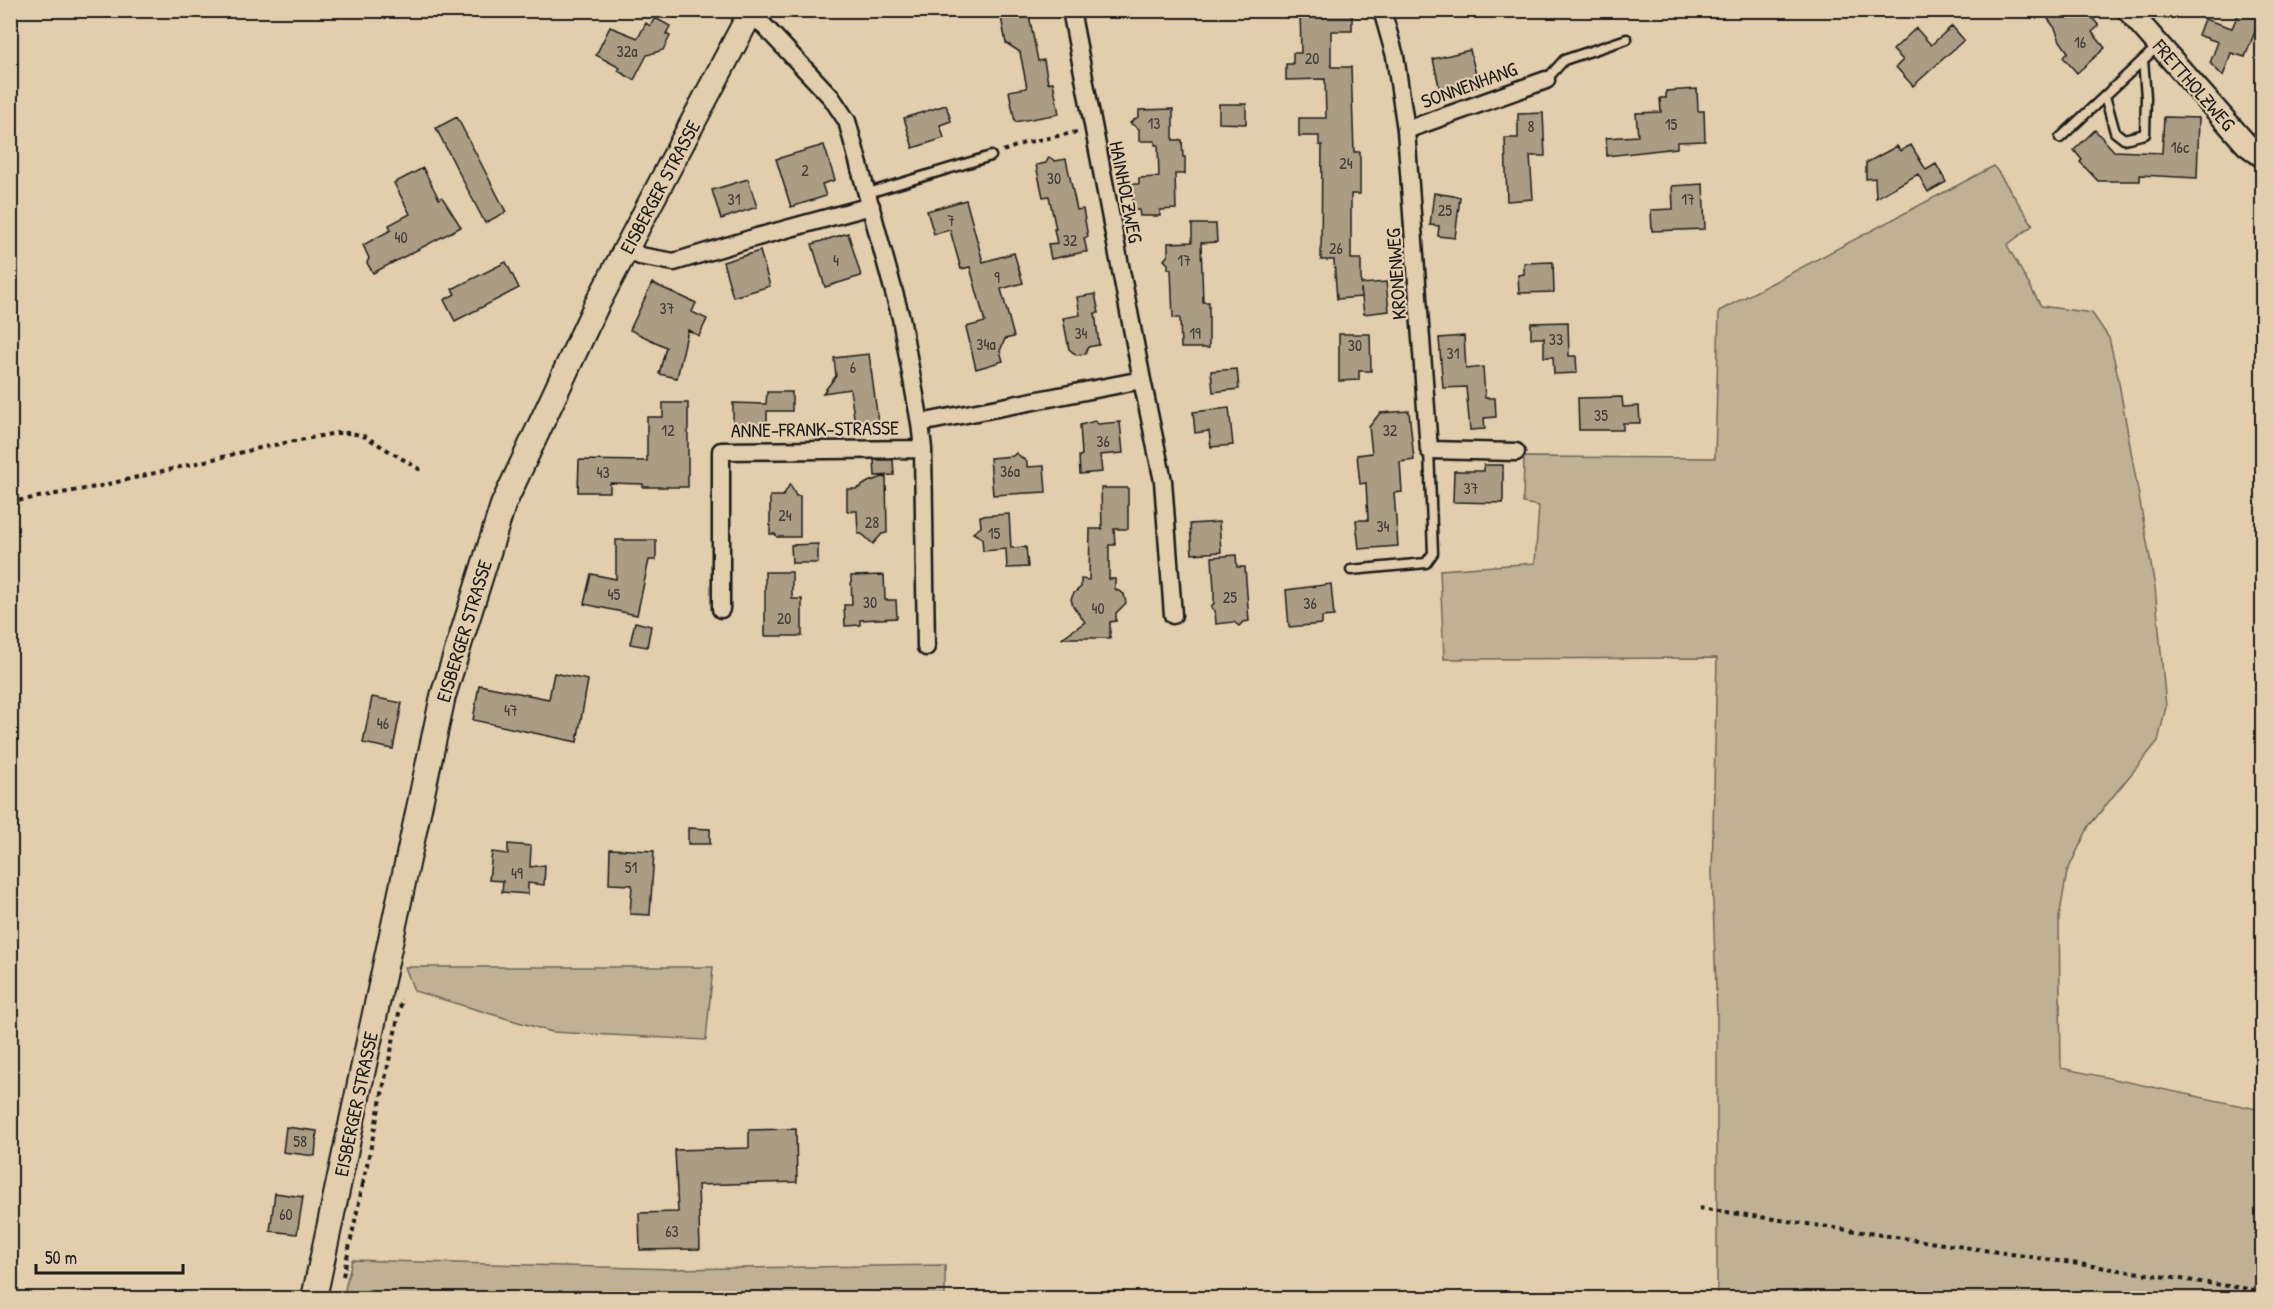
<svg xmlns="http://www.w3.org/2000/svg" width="2273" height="1309" viewBox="0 0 2273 1309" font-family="'Patrick Hand',sans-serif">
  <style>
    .green { fill: #c1b194; stroke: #6e6658; stroke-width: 1.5 }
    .building { fill: #ab9c84; stroke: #1c1c1c; stroke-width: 1.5 }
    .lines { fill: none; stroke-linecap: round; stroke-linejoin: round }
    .service-casing { stroke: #1c1c1c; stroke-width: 13 }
    .minor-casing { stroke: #1c1c1c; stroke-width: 21 }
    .tertiary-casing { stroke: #1c1c1c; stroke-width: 26 }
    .secondary-casing { stroke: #1c1c1c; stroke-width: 28 }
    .path { stroke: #1c1c1c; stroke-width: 4; stroke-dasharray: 4.5 4.5; stroke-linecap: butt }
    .service { stroke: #e2cdac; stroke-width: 8 }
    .minor { stroke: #e2cdac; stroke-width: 16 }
    .tertiary { stroke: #e2cdac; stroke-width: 21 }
    .secondary { stroke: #e2cdac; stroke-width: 24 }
    .labels { text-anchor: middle; stroke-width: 4.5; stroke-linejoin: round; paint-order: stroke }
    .number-label { font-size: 16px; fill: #403c36 }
    .street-label { font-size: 20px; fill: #1c1c1c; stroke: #e2cdac }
  </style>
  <rect width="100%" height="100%" fill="#e2cdac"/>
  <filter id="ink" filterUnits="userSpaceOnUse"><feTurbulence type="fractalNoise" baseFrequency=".0167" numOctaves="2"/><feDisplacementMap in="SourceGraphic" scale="12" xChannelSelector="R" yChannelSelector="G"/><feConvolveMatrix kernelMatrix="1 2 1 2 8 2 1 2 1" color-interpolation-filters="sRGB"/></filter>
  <g filter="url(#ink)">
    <path class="green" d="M1994 166 2033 225 2007 245 2041 306 2092 313 2109 338 2117 372 2155 587 2166 707 2158 741 2089 826 2067 872 2059 918 2061 1068 2262 1110V1298H1717V1016L1712 874 1717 658 1444 659 1440 570 1535 563 1539 506 1523 503 1524 457 1715 458 1719 311Z
      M405 967H713L706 1040 552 1032 414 991Z
      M352 1260 673 1269 945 1265V1298H343Z"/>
    <path class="building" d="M1012 10H1028L1038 61 1044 60 1048 83 1053 82 1059 114 1015 122 1009 91 1027 88 1020 52 1006 43 1001 17 1012 15Z
      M1300 10H1352V31H1331V67H1351L1354 152H1360V194H1351V259H1361V284L1386 282 1389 311 1364 314 1361 288V297L1337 299 1334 260H1321L1322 145H1319V136H1299V118H1326L1325 79 1286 80V64H1293V53H1301Z
      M2058 10H2086L2099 26 2092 32 2105 48 2077 73 2063 57 2068 52 2060 41 2055 28 2048 19Z
      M2240 10H2262V14L2245 57 2231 53 2223 76 2210 63 2218 42 2198 35 2204 19 2232 28Z
      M655 18 670 26 666 34 670 36 663 50 647 55 634 80 618 71 620 68 596 55 610 27 638 38 646 23 650 26Z
      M1952 26 1964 40 1913 86 1896 67 1903 60 1893 50 1916 28 1931 45Z
      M1470 50 1479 87 1441 95 1433 59Z
      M1697 89 1698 111H1704L1705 141 1677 142V148L1607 156 1606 138 1638 136 1636 113 1661 112 1660 98H1666V91Z
      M1219 104H1246V124L1219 123Z
      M946 105 951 121 940 125 944 138 913 148 904 118Z
      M1173 109V140H1182L1183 157H1185V174H1175L1176 209 1160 210V216H1140L1139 210H1133V184H1139V178L1159 177 1158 145H1155V141H1139V129L1130 123 1139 116V110Z
      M1543 113 1545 156H1530L1533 199 1507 201 1505 138H1518V114Z
      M457 117 506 212 485 223 436 128Z
      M2164 117 2199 118 2197 178 2140 175V181H2098L2080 162 2082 160 2074 150 2095 130 2114 151 2162 153Z
      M824 145 835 180 822 184 826 196 791 207 776 159Z
      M1911 145 1926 170 1936 164 1946 182 1928 192 1918 174 1876 198 1875 178 1866 179V163L1897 146 1900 151Z
      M1049 157 1055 161 1066 159 1077 210 1083 209 1088 237 1084 238 1087 252H1084L1051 259 1048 244 1057 243 1054 229H1056L1049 196 1043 197 1036 165 1046 163Z
      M423 168 439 199 442 197 461 227 373 273 367 263 369 258 363 245 391 230 389 225 410 214 394 183Z
      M748 179 757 207 721 219 712 190Z
      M1703 184 1705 229 1652 231 1651 210 1673 209 1672 186Z
      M1434 193 1460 197 1455 238 1438 236 1439 226 1430 225Z
      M966 200 983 262 1014 253 1023 283 1001 289 1014 337 1005 339 1000 351 1003 361 976 369 966 327 985 322 970 267 961 269 950 230 934 234 927 211Z
      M1192 224H1216L1217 242 1201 243 1203 302H1209V348H1181L1180 318H1173L1171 269H1168V264L1164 260 1168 255V243L1192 242Z
      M848 233 861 276 825 287 812 244Z
      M760 251 770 286 733 297 723 262Z
      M506 262 519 288 455 321 444 300 455 294 452 289Z
      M1553 262 1554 292 1519 293 1518 275 1524 274V263Z
      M652 283 696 303 692 312 707 319 699 336 688 330 677 378 659 374 666 347 630 330Z
      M1095 294 1099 313H1095L1099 345 1088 347 1085 354 1076 355 1069 349 1063 318 1080 315 1077 297Z
      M1568 322 1569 356H1576L1577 373 1554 374 1553 357H1544V338H1531V323Z
      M1339 334H1370L1371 371H1359V380L1339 381Z
      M1464 336 1466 369 1483 367 1485 398H1495L1496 417 1484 418 1485 429 1470 430 1466 387 1443 388 1439 338Z
      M869 354 878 421 855 424 850 389 823 393 836 376 834 358Z
      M1237 369 1239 389 1213 392 1211 371Z
      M767 392H792V411H767V428H733V403L766 404Z
      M1622 397 1623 407 1639 406 1640 423H1623V430H1579L1578 398Z
      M663 403H688V487H643V484L610 483V492H578L579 460 647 461V417H663Z
      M1229 408 1233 445 1211 447 1209 431 1195 433 1193 412Z
      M1409 411 1414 460 1400 462 1402 492 1394 493 1398 546 1359 549 1356 520H1368L1366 483 1360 484 1357 455 1372 453 1369 427 1380 413Z
      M1095 421 1098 424 1120 422 1123 453 1100 455 1102 472 1080 474 1079 456 1082 455 1080 425Z
      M1016 453 1027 462V467L1044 466 1046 492 993 495 990 458 1013 456Z
      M874 460H893L894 475 875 476Z
      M1484 465H1503V503L1453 502 1454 471H1484Z
      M886 476 887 533 882 534 873 544 862 534H858L857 511H847V489H857L868 482Z
      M790 484 796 496H800V537H777L775 534H770V496H783Z
      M1101 488H1128V529H1114L1115 545H1109V579H1115V589L1124 594 1126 603 1116 613V621L1110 622V638H1062L1085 622 1073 606 1071 599 1074 593 1081 587V579L1089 580 1090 529H1102Z
      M1009 514 1011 548 1026 547 1028 567 1007 568 1006 549 983 551 982 538 973 533 981 527 980 516Z
      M1219 522 1221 552 1192 554 1190 524Z
      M616 540H656V560H649L637 615 584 604 591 574 616 579Z
      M818 544V563H792L791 545Z
      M1236 555 1237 567H1245L1249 621 1243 622 1239 626 1234 622 1216 624 1215 611 1211 607 1214 603V590L1212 557Z
      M765 572H792V599H802V636H765Z
      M884 575 885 600H896L897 618 860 620V625L845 626 844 605H852L851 576Z
      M1331 584 1334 616 1322 617V624L1289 627 1286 590Z
      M635 622 651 626 647 647 630 644Z
      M554 673 588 680 577 742 473 720 479 685 549 699Z
      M372 697 402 703 393 749 363 743Z
      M688 828 710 829V844H688Z
      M508 844 531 846 530 867 545 865 544 885 528 883V894L502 892 503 881 489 880 492 852 508 854Z
      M610 849 654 851 650 915 630 914 632 885 609 884Z
      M286 1127 317 1131 315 1156 283 1152Z
      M796 1129 797 1182 698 1185 700 1249 640 1250 639 1213 678 1212 675 1150 749 1148V1130Z
      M275 1193 303 1197 297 1234 270 1231Z"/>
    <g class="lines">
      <defs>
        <path id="service" d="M1546 80 1564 60 1627 39
          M2105 96 2115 132 2124 139 2145 134 2146 97 2143 60
          M2060 138 2158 46
          M868 193 991 156
          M1351 570 1426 563 1433 553 1429 450"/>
        <path id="minor" d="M1071 10 1142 380
          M1382 10 1395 56 1406 130 1429 450 1516 452
          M751 12 831 97 847 121 901 318 920 423 923 449 926 647
          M1406 130 1546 80
          M628 248 640 256 674 262 757 237 871 206
          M920 423 1142 380 1163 481 1173 615
          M721 609V451L923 449"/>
        <path id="tertiary" d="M2128 10 2246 144 2262 156"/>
        <path id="secondary" d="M314 1298 443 696 503 505 596 306 752 10"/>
      </defs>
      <use href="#service" class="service-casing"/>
      <use href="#minor" class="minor-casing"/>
      <use href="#tertiary" class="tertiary-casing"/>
      <use href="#secondary" class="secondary-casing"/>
      <path class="path" d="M1003 151 1024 143 1077 132
        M10 502 96 487 264 447 336 433H352L366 437 424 472
        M363 1184 402 999
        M1699 1208 2262 1291
        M343 1276 363 1184 361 1183"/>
      <use href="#service" class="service"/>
      <use href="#minor" class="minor"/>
      <use href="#tertiary" class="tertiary"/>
      <use href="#secondary" class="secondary"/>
    </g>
  </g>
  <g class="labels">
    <g class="number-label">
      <text x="2080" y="48">16</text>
      <text x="627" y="57">32a</text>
      <text x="1312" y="64">20</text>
      <text x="1154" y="129">13</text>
      <text x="1671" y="130">15</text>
      <text x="1531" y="132">8</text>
      <text x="2180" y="153">16c</text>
      <text x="1346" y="169">24</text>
      <text x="805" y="176">2</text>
      <text x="1054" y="184">30</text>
      <text x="734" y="205">31</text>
      <text x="1688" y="205">17</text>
      <text x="1445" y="216">25</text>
      <text x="951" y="226">7</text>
      <text x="401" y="243">40</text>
      <text x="1070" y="246">32</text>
      <text x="1336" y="254">26</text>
      <text x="836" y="266">4</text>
      <text x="1184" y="266">17</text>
      <text x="997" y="283">9</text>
      <text x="667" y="314">37</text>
      <text x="1081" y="339">34</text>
      <text x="1195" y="339">19</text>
      <text x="1556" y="345">33</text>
      <text x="986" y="350">34a</text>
      <text x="1355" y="351">30</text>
      <text x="1453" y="359">31</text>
      <text x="853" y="373">6</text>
      <text x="1601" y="421">35</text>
      <text x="668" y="436">12</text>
      <text x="1390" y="436">32</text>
      <text x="1103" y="447">36</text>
      <text x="1010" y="477">36a</text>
      <text x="603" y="478">43</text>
      <text x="1471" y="494">37</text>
      <text x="785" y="521">24</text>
      <text x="872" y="528">28</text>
      <text x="1383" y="532">34</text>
      <text x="994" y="539">15</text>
      <text x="614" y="600">45</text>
      <text x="1230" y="603">25</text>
      <text x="870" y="608">30</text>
      <text x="1310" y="609">36</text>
      <text x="1098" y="614">40</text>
      <text x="784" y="624">20</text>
      <text x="511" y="716">47</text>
      <text x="383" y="729">46</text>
      <text x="631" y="873">51</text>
      <text x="517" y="879">49</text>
      <text x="300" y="1147">58</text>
      <text x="286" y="1220">60</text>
      <text x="672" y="1237">63</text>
    </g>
    <g class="street-label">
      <text transform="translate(1469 85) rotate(-20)" y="7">SONNENHANG</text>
      <text transform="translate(2194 85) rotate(49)" y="7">FRETTHOLZWEG</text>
      <text transform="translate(660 187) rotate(-62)" y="7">EISBERGER STRASSE</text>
      <text transform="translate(1126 192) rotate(79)" y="7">HAINHOLZWEG</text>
      <text transform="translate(1396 274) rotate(-94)" y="7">KRONENWEG</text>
      <text transform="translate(815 429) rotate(-1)" y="7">ANNE-FRANK-STRASSE</text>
      <text transform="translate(464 631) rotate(-73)" y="7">EISBERGER STRASSE</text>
      <text transform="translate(356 1104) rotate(-78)" y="7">EISBERGER STRASSE</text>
    </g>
  </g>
  <rect width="2273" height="1309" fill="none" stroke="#e2cdac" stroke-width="36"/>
  <rect x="18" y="18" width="2237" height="1273" fill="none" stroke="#1c1c1c" stroke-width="2" filter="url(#ink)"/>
  <path d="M36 1264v9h147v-9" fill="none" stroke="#1c1c1c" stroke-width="3"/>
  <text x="45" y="1264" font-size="18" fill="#1c1c1c" stroke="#e2cdac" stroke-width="4.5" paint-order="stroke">50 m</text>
</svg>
